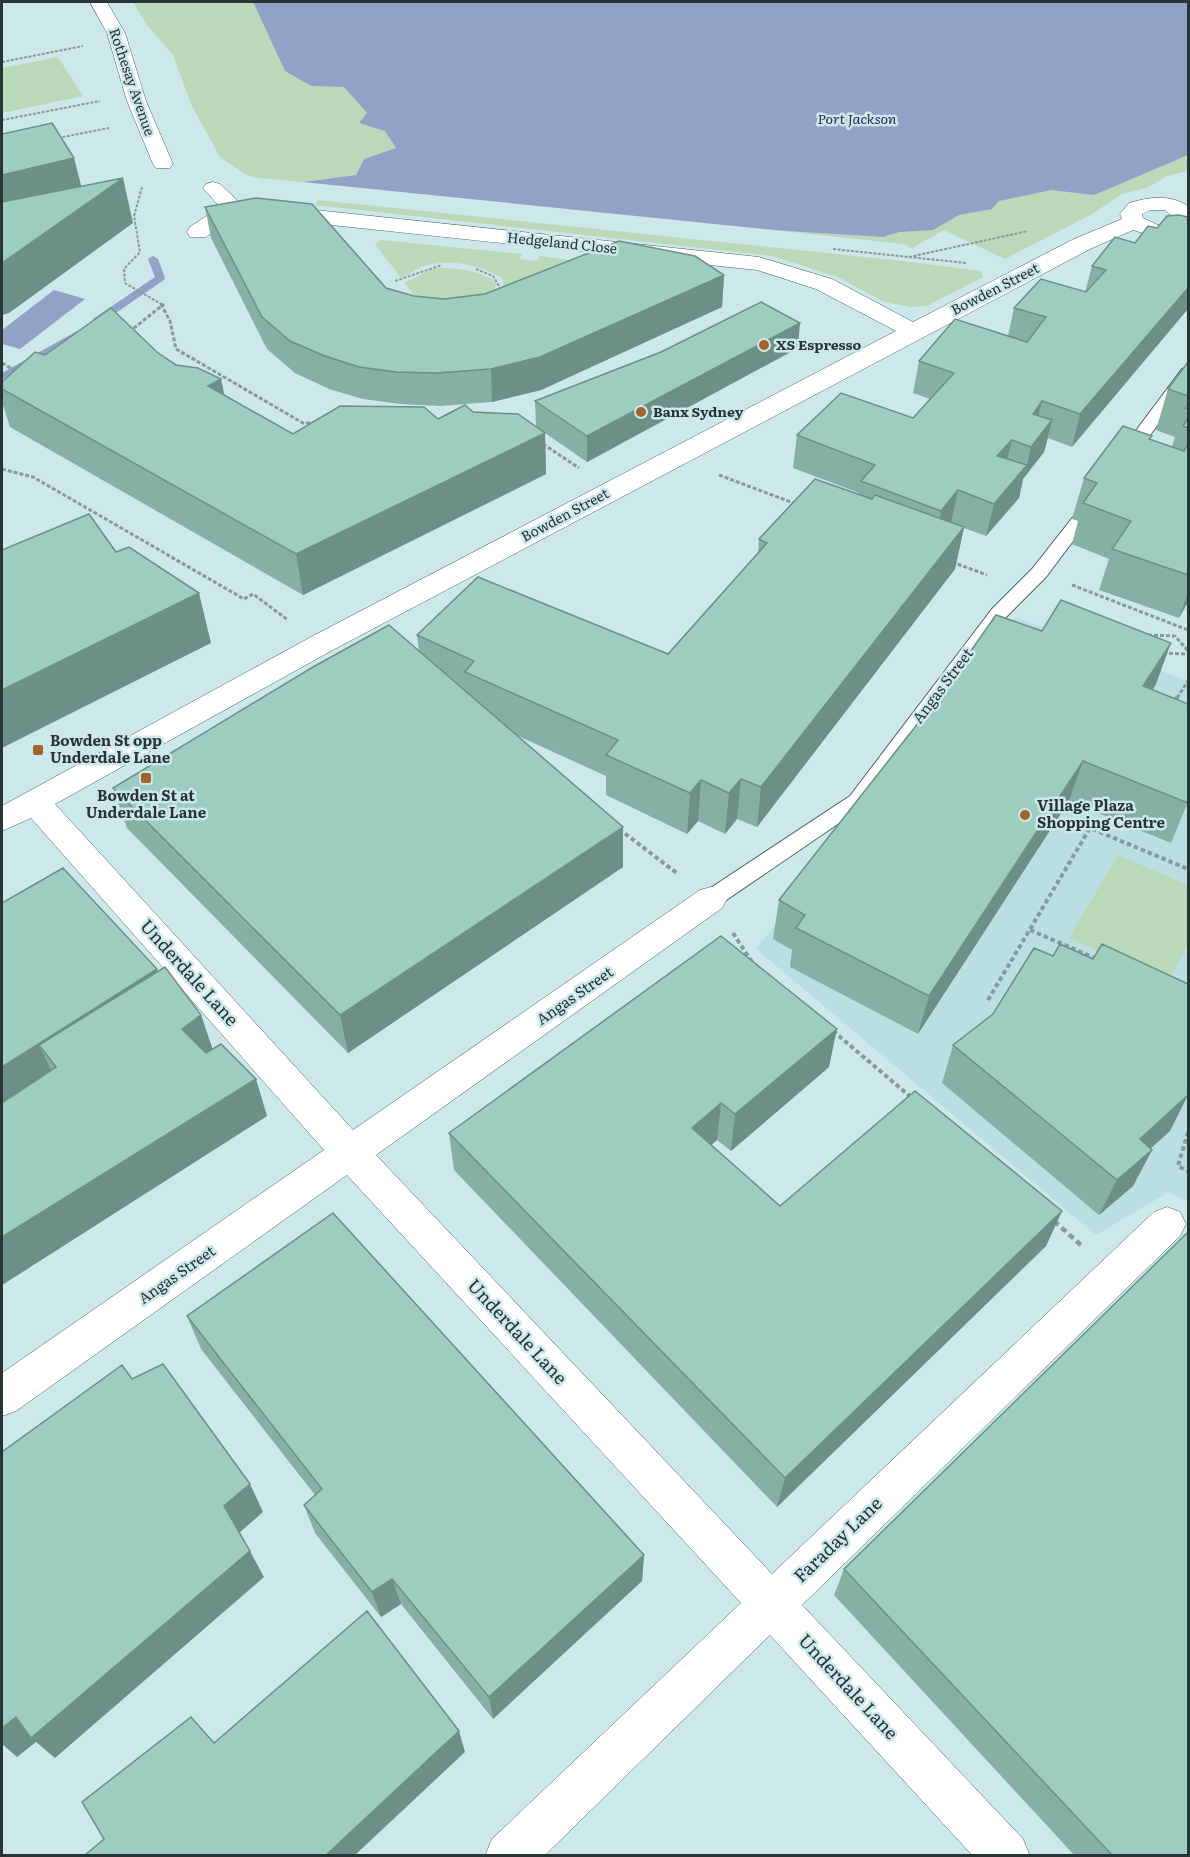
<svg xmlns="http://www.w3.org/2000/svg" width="1190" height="1857" viewBox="0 0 1190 1857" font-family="Literata,serif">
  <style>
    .built { fill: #b9dfe2 }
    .green { fill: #b9d9b9 }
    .water { fill: #90a2c5 }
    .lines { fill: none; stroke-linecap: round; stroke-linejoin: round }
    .stream { fill: #90a2c5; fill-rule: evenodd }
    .service-casing { stroke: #496265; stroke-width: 2 }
    .minor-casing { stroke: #496265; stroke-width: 1 }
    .path-far3 { stroke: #879b9e; stroke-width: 2; stroke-dasharray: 3 1.5; stroke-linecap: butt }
    .path-far2 { stroke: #879b9e; stroke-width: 3; stroke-dasharray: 4 2; stroke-linecap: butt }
    .path-far1 { stroke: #879b9e; stroke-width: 4; stroke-dasharray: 4.5 3; stroke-linecap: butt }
    .path { stroke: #879b9e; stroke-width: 4.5; stroke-dasharray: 6 4; stroke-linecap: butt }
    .service { fill: #fff; fill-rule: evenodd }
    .minor { fill: #fff; fill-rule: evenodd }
    .wall { fill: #86b0a4 }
    .shaded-wall { fill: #6d9086 }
    .building { fill: #9ccdbf; stroke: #6d9086; stroke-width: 1.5 }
    .poi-dot { fill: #a4622e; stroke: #cce8eb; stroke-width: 2 }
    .labels { text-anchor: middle; stroke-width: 5; stroke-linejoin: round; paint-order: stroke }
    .far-street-label { font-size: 14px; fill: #293435; stroke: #cce8eb }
    .far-water-label { font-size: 14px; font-style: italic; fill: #162a57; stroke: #cce8eb }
    .far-poi-label { font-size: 14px; font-weight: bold; fill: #293435; stroke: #cce8eb; text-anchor: start }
    .street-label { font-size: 15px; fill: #293435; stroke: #cce8eb }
    .poi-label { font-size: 15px; font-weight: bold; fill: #293435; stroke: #cce8eb; text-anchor: start }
    .near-street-label { font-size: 18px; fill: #293435; stroke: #cce8eb }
  </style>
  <rect width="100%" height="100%" fill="#cce8eb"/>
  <path class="built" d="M1016 617 1188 681V1202L1169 1192 1096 1235 756 949Z"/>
  <path class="green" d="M133 2H253L285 71 311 86 344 87 367 113 359 123 385 131 396 148 364 159 356 175 303 182 259 178 246 175 220 157 191 104 173 55 147 25Z
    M58 57 83 96 2 113V68Z
    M1188 144V171L1167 176 1147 188 1122 194 1092 214 1005 259 944 230 912 248 903 244 774 230 819 213Z
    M318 200 903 261 981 271 983 277 927 306 911 307 884 302 838 277 772 256 315 205Z
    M381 240 522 254 519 259 537 261 540 256 575 261 504 288 502 278C479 264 447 258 421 267 413 270 409 276 401 278L375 244Z
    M436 268C457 268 480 270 497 283L495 288 500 296 418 301 404 282C416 280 423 271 436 268Z
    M1118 855 1188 885V944L1168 983 1069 938Z"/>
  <path class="water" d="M253 2H1188V155L1094 195 1051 190 999 201 992 209 959 215 933 230 899 232 883 237 774 230 303 182 356 175 364 159 396 148 385 131 359 123 367 113 344 87 311 86 285 71Z
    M54 290 85 299 20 349 2 344V330Z"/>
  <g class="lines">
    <path class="stream" d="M153 256 158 259 165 278 164 280 101 323H93V319L155 277 148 259Z
      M77 331 81 332V336L29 368 2 380V373Z"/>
    <defs>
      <path id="service" d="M1188 367V383L1132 460H1120L1117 456 1120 452 1182 369Z
        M1079 515 1088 521 1046 577 1006 617 864 806 719 905 711 907 703 905 700 899 703 893 850 796 992 609 1032 569 1073 517Z"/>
      <path id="minor" d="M90 2H107L125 33 146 101 173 164 170 168H156L153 164 127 101 107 33Z
        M213 182 220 184 239 202 759 257 832 279 913 322 1074 239 1122 219 1120 214 1129 203C1149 197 1170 194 1188 206V233L1162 239 1133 230 1090 249 331 651 55 804 353 1130 700 890 711 887 722 890 727 899 722 908 376 1155 772 1574 1154 1212 1167 1207 1180 1212 1186 1224 1180 1236 802 1605 1023 1839 1030 1856H973L770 1635 544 1856H485L492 1839 741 1603 347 1175 16 1411 2 1416V1373L324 1150 31 818 2 831V806L311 637 896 331 816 289 757 270 237 215 206 237H190L187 232 190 227 220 207 203 188 206 184ZM1150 210H1165L1178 221 1170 226 1158 225 1143 218 1142 214Z"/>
    </defs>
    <use href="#service" class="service-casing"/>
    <use href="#minor" class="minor-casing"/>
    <path class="path-far3" d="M2 62 83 46
      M2 120 100 101
      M58 138 109 128
      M142 187 134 216 140 252 124 269 125 283 163 305
      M833 249 966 263
      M909 257 1028 231
      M476 269 493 276 502 291
      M395 281 442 265"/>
    <path class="path-far2" d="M161 304 170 321 176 349 303 423H316
      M129 332 164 304
      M2 363 17 372
      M543 444 579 468
      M2 469 33 477 244 599 253 594 288 620
      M719 475 796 504
      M952 562 987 575
      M1072 585 1188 630
      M1148 635 1175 636 1188 651
      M1163 653 1188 654
      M1177 698 1188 681"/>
    <path class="path-far1" d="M1175 701 1178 696
      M619 829 678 874
      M1030 930 1097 959
      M733 933 752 962
      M988 1000 1090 828 1188 869
      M833 1031 912 1098
      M1188 1132 1178 1166 1188 1171"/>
    <path class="path" d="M1054 1221 1082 1246"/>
    <use href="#service" class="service"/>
    <use href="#minor" class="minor"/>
  </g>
  <path class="wall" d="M205 207 386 288 414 296 444 299 724 275 722 307 541 390 492 402 440 406 400 404 363 399 329 389 295 373 267 349 211 238Z
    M1135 243 1072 447 1048 438 1044 452 1023 479 1019 498 986 536 964 528 955 569 757 827 737 819 725 834 698 821 687 834 606 795V776L516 735 623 827V867L348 1053 127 828 113 788 419 651 417 635 668 654 758 554 759 539 859 494V493L793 468 797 435 913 418 930 399 913 393 919 361 1008 336 1014 308 1085 292 1092 266Z
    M798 348 587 462 545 433 546 474 303 595 10 427 2 402V382L45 355 157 352 225 395 293 434 438 419 473 412 536 426 535 401Z
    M1188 362V602L1179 618 1099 590 1109 559 1072 544 1078 521 1072 519 1084 478 1151 440 1172 447 1175 437 1156 430 1168 389Z
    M1156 684 1152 690 1188 802 1171 843 1069 801 918 1034 790 967 792 950 773 939 779 900Z
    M2 903 157 969 158 971 201 1015 212 1049 267 1116 2 1285Z
    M953 1045 1170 1131 1150 1149 1152 1150 1133 1186 1099 1215 942 1083Z
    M829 1067 731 1151 717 1140 711 1145 780 1206 1062 1211 1046 1246 777 1507 454 1170 449 1133Z
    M187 1316 644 1555 642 1581 493 1719 401 1604 381 1617 315 1533 304 1505 315 1495 201 1349Z
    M844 1569 1188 1856H1075L834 1595Z"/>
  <path class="shaded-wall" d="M74 158 82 189 2 207V175Z
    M123 178 133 223 9 313 2 315V263Z
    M1188 273V309L1072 447 1080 414Z
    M724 275 722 307 541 390 492 402 491 369Z
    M800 323 798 348 587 462V436Z
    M221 379 230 420 208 386Z
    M1042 401 1034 433 1025 446 1033 414Z
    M1052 420 1044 452 1023 479 1019 498 986 536 994 504 1027 465 1031 447Z
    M545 433 546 474 303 595 296 554Z
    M1012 440 1004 472 997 456Z
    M958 490 951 523 935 544 941 511Z
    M964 527 955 569 757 827 761 787Z
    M199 593 211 643 2 748V690Z
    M1188 593V602L1179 618Z
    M1171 643 1156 684 1129 728 1143 686Z
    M1083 761 1069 801 918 1034 929 996Z
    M741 779 737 819 725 834 729 793Z
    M701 780 698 821 687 834 690 793Z
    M623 827V867L348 1053 340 1015Z
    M157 969 168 999 56 1067 39 1045 53 1074 2 1107V1067Z
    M201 1015 214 1053 195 1068 182 1029Z
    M837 1029 829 1067 731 1151 735 1114Z
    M256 1079 267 1116 2 1285V1237Z
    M1188 1095 1170 1131 1121 1175 1140 1139Z
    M721 1103 717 1140 689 1164 692 1128Z
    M1152 1150 1133 1186 1099 1215 1117 1180Z
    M1062 1211 1046 1246 777 1507 785 1478Z
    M250 1484 263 1512 238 1534 224 1506Z
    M250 1551 264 1577 55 1758 36 1742 17 1757 2 1744V1728L16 1717Z
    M644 1555 642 1581 493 1719 489 1697Z
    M392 1579 401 1604 381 1617 372 1592Z
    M459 1731 465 1752 354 1856H325Z"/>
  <path class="building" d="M52 123 74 158 2 175V134Z
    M123 178 2 263V202Z
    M256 198 312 204 386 288 414 296 444 299 485 294 619 241 695 256 724 275 540 357 491 369 437 373 396 372 359 367 325 356 290 341 262 317 205 207Z
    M1179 215 1188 217V288L1080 414 1042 401 1033 414 1052 420 1031 447 1012 440 997 456 1027 465 994 504 958 490 941 511 861 481 875 465 797 435 841 393 913 418 954 373 919 361 955 319 1027 342 1046 317 1014 308 1041 279 1086 292 1106 270 1092 266 1115 237 1135 243 1148 226 1157 228 1167 216Z
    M761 302 800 323 587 436 535 401 661 352Z
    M111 308 157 352 176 365 198 368 221 379 208 386 293 434 340 406 424 407 438 419 465 405 473 412 518 414 545 433 296 554 2 389V382L35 352 45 355Z
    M1188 362V396L1168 389Z
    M1188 403V409L1185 408Z
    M1188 418V428L1183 426Z
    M1123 426 1152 436 1149 439 1184 451 1188 444V575L1112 549 1131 521 1083 503 1097 483 1084 478Z
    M815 479 872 499 875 495 964 527 761 787 741 779 729 793 701 780 690 793 606 755 618 740 465 672 474 661 417 635 478 577 668 654 767 543 759 539Z
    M89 514 116 552 129 547 199 593 2 690V550Z
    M1061 600 1171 643 1143 686 1188 704V803L1083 761 929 996 796 928 805 915 779 900 937 699 996 615 1042 631Z
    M389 625 623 827 340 1015 113 788 313 667Z
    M63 868 157 969 2 1067V903Z
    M721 936 837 1029 735 1114 721 1103 692 1128 780 1206 915 1091 1062 1211 785 1478 449 1133Z
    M1060 944 1093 959 1102 944 1188 984V1095L1140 1139 1152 1150 1117 1180 953 1045 993 1014 1034 948 1053 956Z
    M165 967 201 1015 182 1029 206 1053 221 1044 256 1079 2 1237V1103L56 1067 39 1045Z
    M333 1213 644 1555 489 1697 392 1579 372 1592 304 1505 322 1489 187 1316Z
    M1188 1232V1856H1113L844 1569Z
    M163 1364 250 1484 224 1506 250 1551 31 1738 16 1717 2 1728V1452L122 1365 132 1379Z
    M367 1611 459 1731 325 1856H84L104 1839 82 1802 191 1717 214 1743Z"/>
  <g class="poi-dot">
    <circle cx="764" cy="345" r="6"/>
    <circle cx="641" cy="412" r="6"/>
    <rect x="32" y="744" width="12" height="12" rx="3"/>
    <rect x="140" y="772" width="12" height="12" rx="3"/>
    <circle cx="1025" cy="815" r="6"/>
  </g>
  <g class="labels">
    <g class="far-street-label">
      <text transform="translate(132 82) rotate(71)" y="5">Rothesay Avenue</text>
      <text transform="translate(562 243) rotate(6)" y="5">Hedgeland Close</text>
      <text transform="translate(995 289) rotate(-27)" y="5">Bowden Street</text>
      <text transform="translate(565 515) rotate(-28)" y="5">Bowden Street</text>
    </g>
    <g class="far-water-label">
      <text x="857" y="124">Port Jackson</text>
    </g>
    <g class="far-poi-label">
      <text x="776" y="350">XS Espresso</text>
      <text x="653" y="417">Banx Sydney</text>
    </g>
    <g class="street-label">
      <text transform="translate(943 686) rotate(-53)" y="5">Angas Street</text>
      <text transform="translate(575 996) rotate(-35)" y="5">Angas Street</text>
      <text transform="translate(177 1275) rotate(-35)" y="5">Angas Street</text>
    </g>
    <g class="poi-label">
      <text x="50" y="746">Bowden St opp<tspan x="50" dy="17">Underdale Lane</tspan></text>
      <text x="146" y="801" text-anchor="middle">Bowden St at<tspan x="146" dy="17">Underdale Lane</tspan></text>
      <text x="1037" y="811">Village Plaza<tspan x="1037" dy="17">Shopping Centre</tspan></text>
    </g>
    <g class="near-street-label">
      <text transform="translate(189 973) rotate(48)" y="6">Underdale Lane</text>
      <text transform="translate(517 1332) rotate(47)" y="6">Underdale Lane</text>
      <text transform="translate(838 1540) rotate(-44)" y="6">Faraday Lane</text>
      <text transform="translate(848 1687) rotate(47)" y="6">Underdale Lane</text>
    </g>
  </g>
  <rect width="1190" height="1857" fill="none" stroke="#293435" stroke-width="6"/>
</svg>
